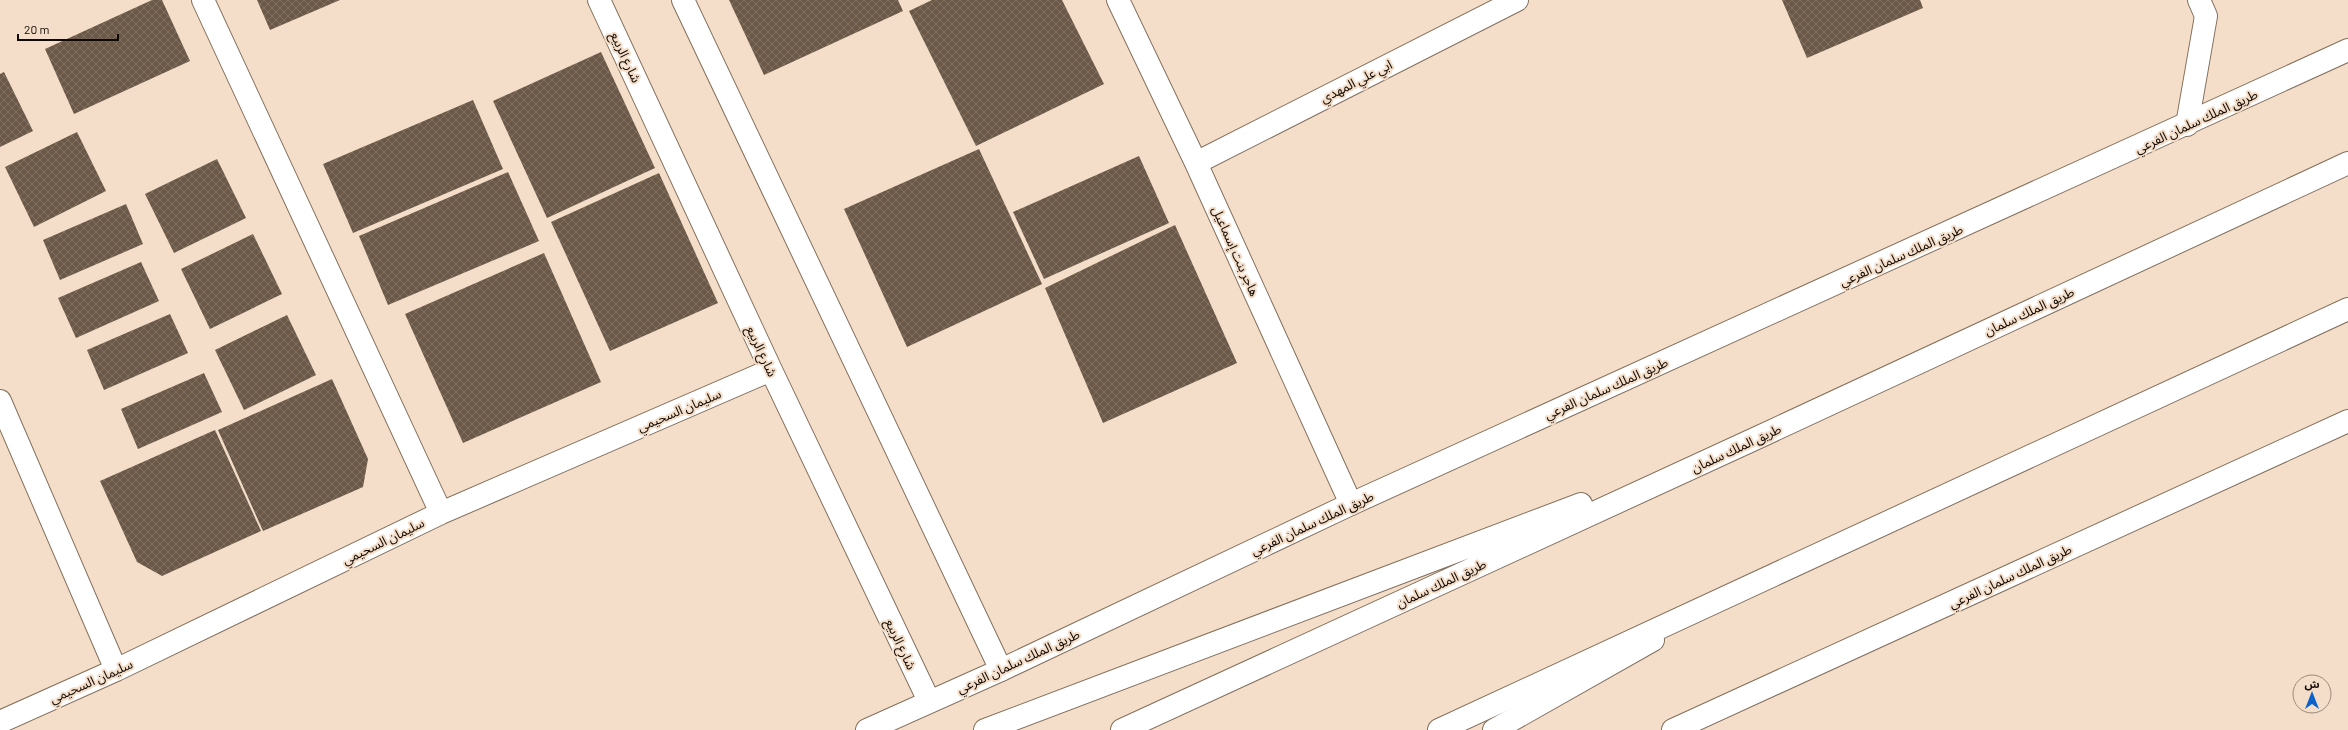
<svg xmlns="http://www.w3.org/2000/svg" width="2348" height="730" viewBox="0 0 2348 730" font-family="Barlow,'Noto Sans Arabic',sans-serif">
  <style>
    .building { fill: url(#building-cross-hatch) }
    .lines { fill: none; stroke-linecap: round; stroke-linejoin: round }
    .minor-casing { stroke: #83705d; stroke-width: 24 }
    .major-casing { stroke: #83705d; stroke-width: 24 }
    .highway-casing { stroke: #83705d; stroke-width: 24 }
    .minor { stroke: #fff; stroke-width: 22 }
    .major { stroke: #fff; stroke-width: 22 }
    .highway { stroke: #fff; stroke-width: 22 }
    .labels { text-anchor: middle; stroke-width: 4; stroke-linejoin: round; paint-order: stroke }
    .street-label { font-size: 13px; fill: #110a04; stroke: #f4dec9 }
  </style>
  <defs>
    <pattern id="building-cross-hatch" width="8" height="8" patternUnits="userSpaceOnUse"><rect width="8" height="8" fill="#6b5846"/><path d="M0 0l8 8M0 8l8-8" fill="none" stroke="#7e7062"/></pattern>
  </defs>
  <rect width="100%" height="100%" fill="#f4dec9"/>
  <path class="building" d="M152 0H162L190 61 74 114 45 49Z
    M257 0H340L270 30Z
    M729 0H898L903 11 764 75Z
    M932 0H1062L1104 84 976 146 909 11Z
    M1782 0H1920L1923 8 1807 58Z
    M601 52 655 168 547 218 493 101Z
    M4 72 33 131 0 147V74Z
    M473 100 503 169 353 233 323 164Z
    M77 132 106 191 34 227 5 167Z
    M979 149 1042 284 907 347 844 209Z
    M1139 156 1169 223 1044 279 1013 212Z
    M217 159 246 218 174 253 145 194Z
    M508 172 539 241 388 305 359 236Z
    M659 173 718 303 610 351 551 222Z
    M126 204 143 244 60 280 43 240Z
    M1175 225 1237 363 1103 423 1045 288Z
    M253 234 282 294 210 329 181 269Z
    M544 253 601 382 463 443 405 314Z
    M141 262 159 301 76 338 58 298Z
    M170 314 188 353 104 390 87 350Z
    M287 315 316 375 244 410 215 350Z
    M204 373 222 412 138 449 121 409Z
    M332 379 368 459 363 487 263 531 218 430Z
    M215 430 261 531 162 576 137 562 100 481Z"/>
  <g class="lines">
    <defs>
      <path id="minor" d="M203 0 441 513
        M599 0 771 370 929 701
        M683 0 1001 670
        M1118 0 1196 163 1351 504
        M2187 125 2206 16 2199 0
        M1196 163 1517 0
        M0 401 116 670
        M0 722 116 670 441 513 771 370"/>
      <path id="major" d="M867 730 1001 670 1351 504 2348 50
        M1494 730 1653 640
        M1673 730 2348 421"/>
      <path id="highway" d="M985 730 1581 504
        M1122 730 1761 436 2348 163
        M1439 730 2348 309"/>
    </defs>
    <use href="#minor" class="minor-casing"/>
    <use href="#major" class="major-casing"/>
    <use href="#highway" class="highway-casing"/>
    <use href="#minor" class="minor"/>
    <use href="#major" class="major"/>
    <use href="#highway" class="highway"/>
  </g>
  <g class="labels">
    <g class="street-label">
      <text transform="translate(626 57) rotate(65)" y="5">شارع الربيع</text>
      <text transform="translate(1356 81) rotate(-27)" y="5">ابي علي المهدي</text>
      <text transform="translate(2196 121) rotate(-25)" y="5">طريق الملك سلمان الفرعي</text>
      <text transform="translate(1236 251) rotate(66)" y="5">هاجر بنت إسماعيل</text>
      <text transform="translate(1901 255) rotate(-24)" y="5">طريق الملك سلمان الفرعي</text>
      <text transform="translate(2029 311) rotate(-25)" y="5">طريق الملك سلمان</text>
      <text transform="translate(762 351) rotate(65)" y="5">شارع الربيع</text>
      <text transform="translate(1606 388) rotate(-24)" y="5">طريق الملك سلمان الفرعي</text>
      <text transform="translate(679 410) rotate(-23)" y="5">سليمان السحيمي</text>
      <text transform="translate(1736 448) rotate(-25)" y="5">طريق الملك سلمان</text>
      <text transform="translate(1312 523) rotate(-25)" y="5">طريق الملك سلمان الفرعي</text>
      <text transform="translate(383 541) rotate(-26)" y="5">سليمان السحيمي</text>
      <text transform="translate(2010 576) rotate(-25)" y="5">طريق الملك سلمان الفرعي</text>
      <text transform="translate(1441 583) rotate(-25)" y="5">طريق الملك سلمان</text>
      <text transform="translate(901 644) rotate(65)" y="5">شارع الربيع</text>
      <text transform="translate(1018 661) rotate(-25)" y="5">طريق الملك سلمان الفرعي</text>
      <text transform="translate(91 681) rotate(-24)" y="5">سليمان السحيمي</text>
    </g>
  </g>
  <g transform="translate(2312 694)"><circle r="19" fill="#f4dec9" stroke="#99897a"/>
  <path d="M0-3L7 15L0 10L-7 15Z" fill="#0b62cb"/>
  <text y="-6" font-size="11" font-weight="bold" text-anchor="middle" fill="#110a04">ش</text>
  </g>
  <path d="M18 34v6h100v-6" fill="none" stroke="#110a04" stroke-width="2"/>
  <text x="24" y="34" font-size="12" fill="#110a04" stroke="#f4dec9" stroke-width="3" paint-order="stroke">20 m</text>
</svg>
